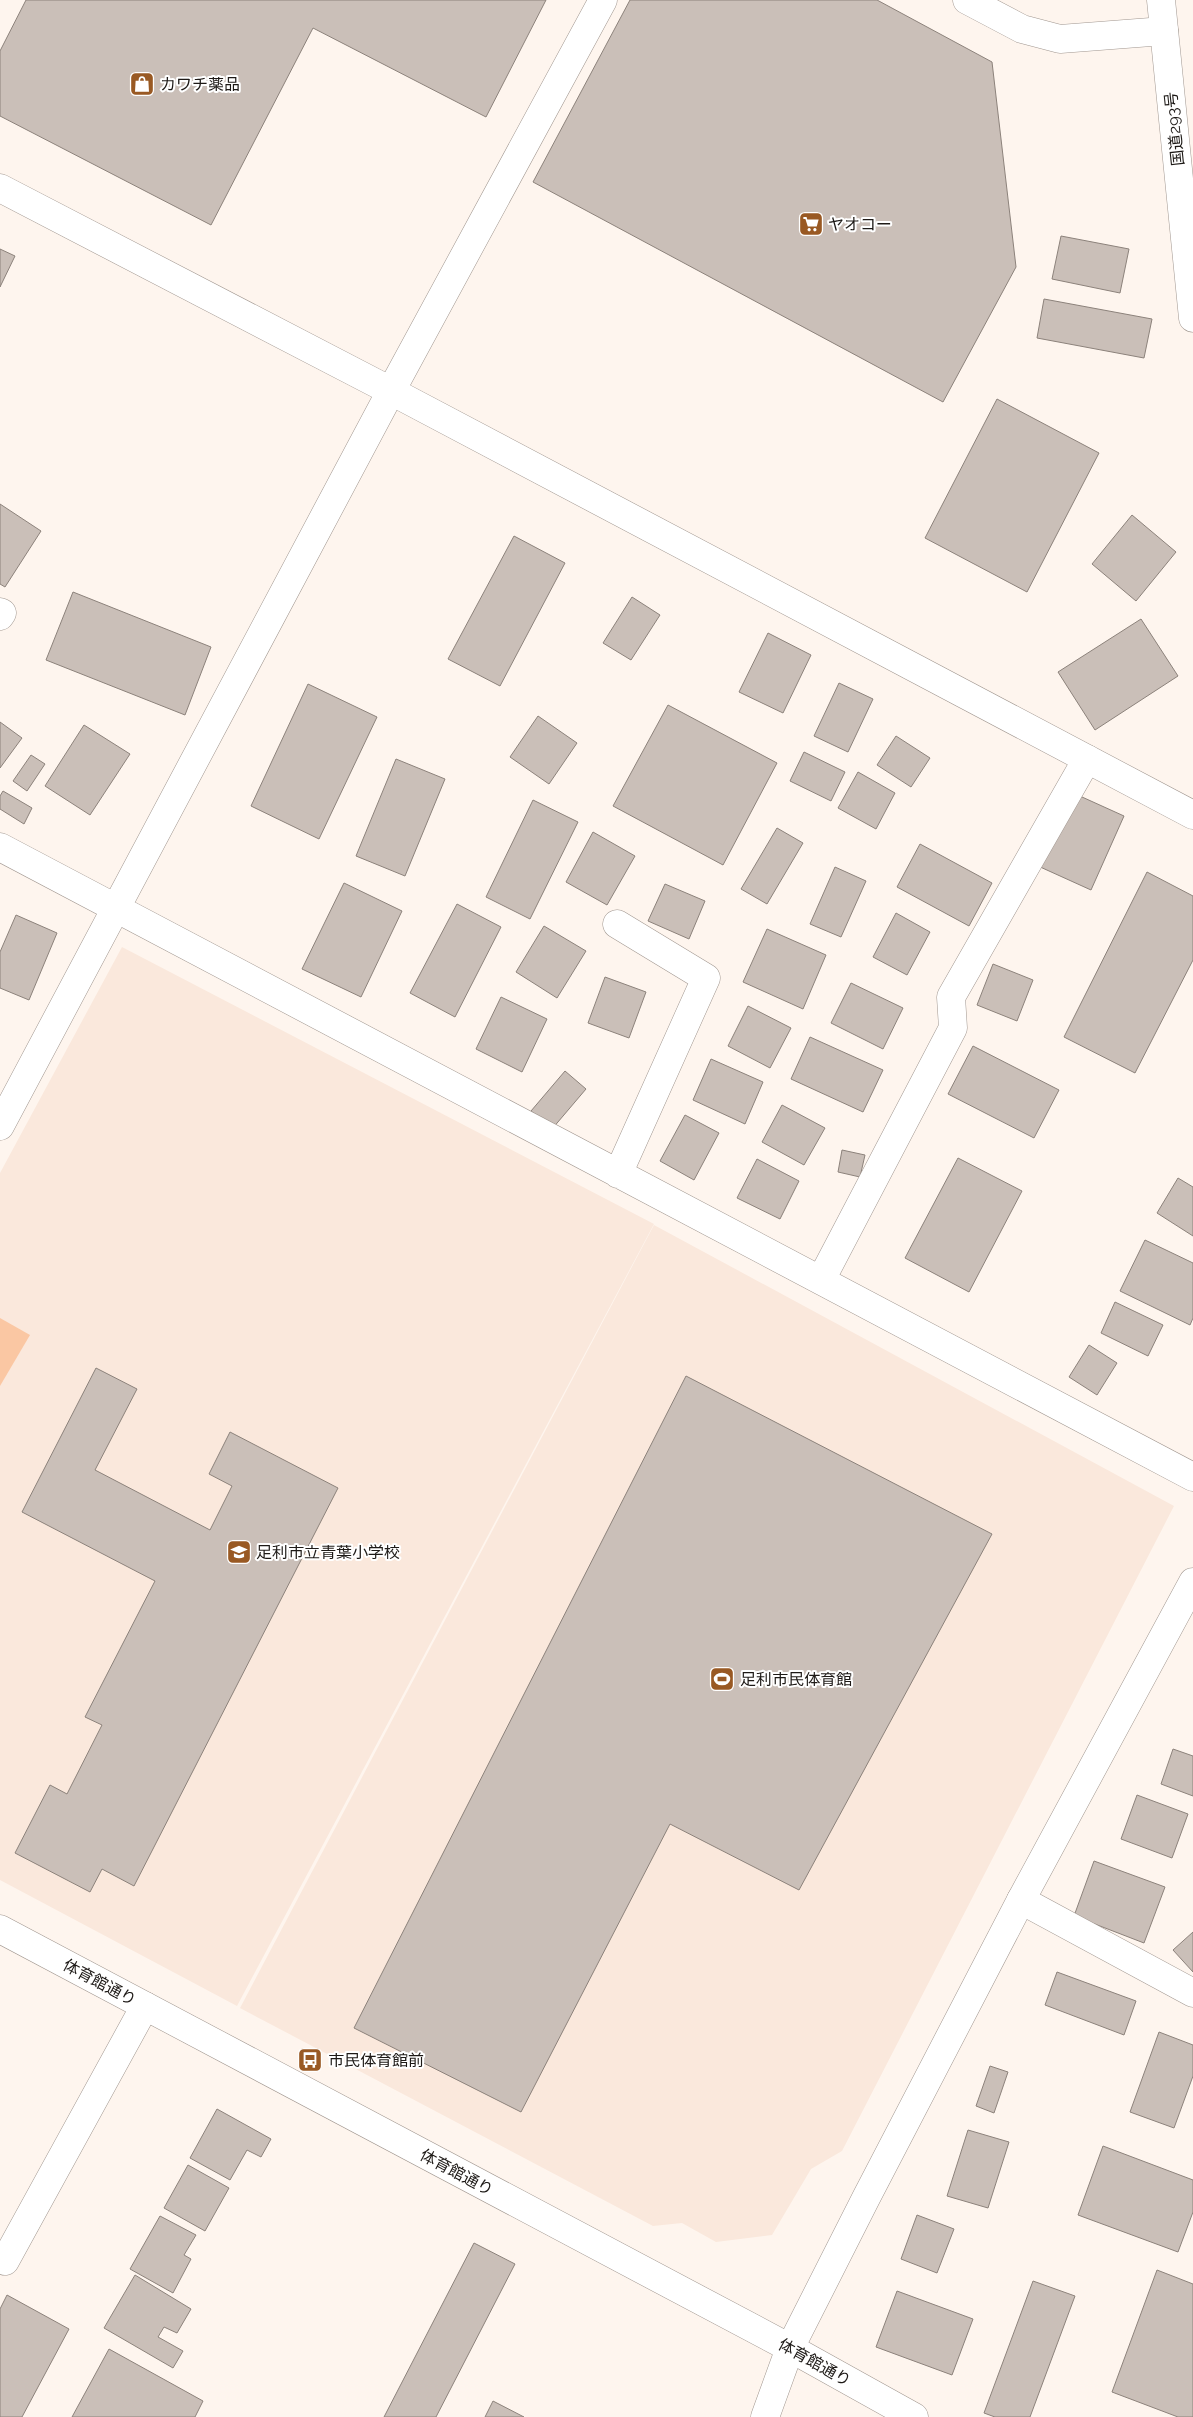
<svg xmlns="http://www.w3.org/2000/svg" width="1193" height="2417" viewBox="0 0 1193 2417" font-family="Raleway,'Noto Sans JP',sans-serif">
  <style>
    .built { fill: #fae8dc }
    .water { fill: #fac7a3 }
    .building { fill: #cabfb8; stroke: #8c827b }
    .lines { fill: none; stroke-linecap: round; stroke-linejoin: round }
    .minor-casing { stroke: #a19790; stroke-width: 29 }
    .tertiary-casing { stroke: #a19790; stroke-width: 29 }
    .trunk-casing { stroke: #a19790; stroke-width: 29 }
    .minor { stroke: #fff; stroke-width: 28 }
    .tertiary { stroke: #fff; stroke-width: 28 }
    .trunk { stroke: #fff; stroke-width: 28 }
    .labels { text-anchor: middle; stroke-width: 4; stroke-linejoin: round; paint-order: stroke }
    .poi-label { font-size: 16px; fill: #1d1916; stroke: #fff; text-anchor: start }
    .street-label { font-size: 16px; fill: #1d1916; stroke: #fff }
  </style>
  <rect width="100%" height="100%" fill="#fef5ee"/>
  <path class="built" d="M122 947 654 1224 237 2006 0 1880V1173Z
    M654 1225 1174 1506 842 2151 811 2169 772 2235 716 2242 682 2223 653 2226 240 2008Z"/>
  <path class="water" d="M0 1318 30 1335 0 1386Z"/>
  <path class="building" d="M26 0H546L486 117 313 28 211 225 0 116V51Z
    M630 0H877L992 62 1016 267 943 402 533 182Z
    M1061 236 1129 249 1120 293 1052 279Z
    M0 249 15 256 0 287Z
    M1044 299 1152 319 1144 358 1037 338Z
    M997 399 1099 453 1027 592 925 538Z
    M0 504 41 531 5 587 0 584Z
    M1132 515 1176 552 1136 601 1092 564Z
    M514 536 565 563 500 686 448 659Z
    M73 592 211 647 185 715 46 660Z
    M632 597 660 615 631 660 603 643Z
    M1141 619 1178 676 1095 730 1058 672Z
    M768 633 811 655 783 713 739 692Z
    M839 683 873 699 848 752 814 736Z
    M308 684 377 717 319 839 251 806Z
    M668 705 777 763 723 865 613 806Z
    M538 716 577 743 549 784 510 757Z
    M0 722 22 738 0 768Z
    M84 725 130 754 90 815 45 786Z
    M896 736 930 758 911 787 877 765Z
    M804 752 845 772 831 801 790 781Z
    M31 755 45 764 27 791 13 781Z
    M396 759 445 779 405 876 356 856Z
    M858 772 895 793 876 829 838 808Z
    M3 791 32 808 24 824 0 809V796Z
    M1071 792 1124 816 1091 890 1038 866Z
    M533 800 578 822 530 919 486 897Z
    M777 828 803 843 767 904 741 889Z
    M593 832 635 856 607 905 566 882Z
    M920 844 992 883 969 926 897 887Z
    M835 867 866 881 841 937 810 924Z
    M1147 872 1193 896V960L1135 1073 1064 1037Z
    M344 883 402 911 361 997 302 969Z
    M665 884 705 901 689 939 648 921Z
    M457 904 501 927 455 1017 410 993Z
    M896 913 930 932 907 975 873 957Z
    M16 915 57 933 29 1000 0 988V952Z
    M544 926 586 951 557 998 516 972Z
    M767 929 826 955 803 1009 743 982Z
    M993 964 1033 980 1017 1021 977 1005Z
    M605 977 646 992 629 1038 588 1023Z
    M851 983 903 1008 883 1049 831 1023Z
    M501 997 547 1019 522 1072 476 1049Z
    M748 1006 791 1028 770 1068 728 1046Z
    M810 1037 883 1070 863 1112 791 1079Z
    M973 1046 1059 1090 1034 1138 948 1094Z
    M711 1059 763 1082 745 1124 693 1100Z
    M565 1071 586 1089 552 1129 531 1111Z
    M782 1105 825 1128 804 1165 762 1142Z
    M685 1115 719 1133 694 1180 660 1161Z
    M842 1150 865 1155 860 1177 838 1172Z
    M958 1158 1022 1191 969 1292 905 1258Z
    M757 1159 799 1181 780 1219 737 1198Z
    M1178 1178 1193 1187V1236L1157 1213Z
    M1145 1240 1193 1263V1318L1190 1325 1120 1291Z
    M1115 1302 1163 1325 1148 1356 1101 1333Z
    M1089 1345 1117 1363 1097 1395 1069 1377Z
    M96 1368 137 1389 95 1470 210 1530 232 1486 209 1474 230 1432 338 1488 134 1886 102 1869 90 1892 15 1853 50 1785 67 1794 102 1725 85 1717 155 1581 22 1512Z
    M686 1376 992 1534 799 1890 670 1824 521 2112 354 2028Z
    M1173 1749 1193 1756V1796L1161 1784Z
    M1137 1795 1188 1814 1172 1858 1121 1839Z
    M1094 1861 1165 1887 1144 1943 1074 1916Z
    M1193 1932V1972L1173 1950Z
    M1057 1972 1136 2001 1124 2035 1045 2005Z
    M1159 2032 1193 2045V2076L1174 2128 1130 2112Z
    M990 2066 1008 2072 994 2113 976 2106Z
    M217 2109 271 2139 261 2157 247 2150 230 2180 190 2158Z
    M968 2130 1009 2142 988 2208 947 2196Z
    M1103 2146 1193 2180V2212L1178 2252 1078 2215Z
    M188 2165 229 2188 205 2231 164 2208Z
    M917 2215 954 2229 937 2273 901 2259Z
    M160 2216 196 2235 184 2255 191 2259 173 2293 130 2269Z
    M474 2243 515 2264 436 2417H384Z
    M1157 2270 1193 2284V2417H1178L1112 2392Z
    M135 2275 191 2309 177 2333 164 2327 158 2337 183 2351 173 2368 104 2328Z
    M1033 2281 1075 2296 1030 2417H995L984 2413Z
    M897 2291 973 2319 952 2375 876 2347Z
    M7 2295 69 2329 22 2417H0V2309Z
    M109 2349 203 2401 195 2417H72Z
    M493 2401 524 2417H485Z"/>
  <g class="lines">
    <defs>
      <path id="minor" d="M967 0 1022 29 1060 39 1164 31
        M0 612 2 613 0 616
        M0 847 1193 1477
        M617 924 706 978 618 1174
        M0 1126 391 391
        M821 1280 953 1028 951 997 1087 759
        M1021 1900 1193 1993
        M5 2261 145 2006"/>
      <path id="tertiary" d="M0 188 391 391 1193 815
        M391 391 603 0
        M0 1929 790 2348 914 2417
        M765 2417 790 2348 866 2198 1021 1900 1193 1582"/>
      <path id="trunk" d="M1161 0 1193 318"/>
    </defs>
    <use href="#minor" class="minor-casing"/>
    <use href="#tertiary" class="tertiary-casing"/>
    <use href="#trunk" class="trunk-casing"/>
    <use href="#minor" class="minor"/>
    <use href="#tertiary" class="tertiary"/>
    <use href="#trunk" class="trunk"/>
  </g>
  <defs>
    <symbol id="shop-square" viewBox="-11 -11 22 22"><rect x="-9" y="-9" width="18" height="18" rx="4" fill="#995923" stroke="#fff"/><path d="M-5-2.5h2.3a2.7 3.5 0 0 1 5.4 0H5L5.5 6h-11ZM-1.5-2.5h3a1.5 2.3 0 0 0-3 0Z" fill="#fff"/></symbol>
    <symbol id="supermarket-square" viewBox="-11 -11 22 22"><rect x="-9" y="-9" width="18" height="18" rx="4" fill="#995923" stroke="#fff"/><path d="M-6-5.5h2.5l.6 2H6L4.5 2H-2.5L-4.4-4H-6ZM-1.5 3.2a1.3 1.3 0 1 0 .1 0ZM3 3.2a1.3 1.3 0 1 0 .1 0Z" fill="#fff"/></symbol>
    <symbol id="school-square" viewBox="-11 -11 22 22"><rect x="-9" y="-9" width="18" height="18" rx="4" fill="#995923" stroke="#fff"/><path d="M0-5L7-2L0 1L-7-2ZM-4 1L0 2.5L4 1V4Q0 6-4 4Z" fill="#fff"/></symbol>
    <symbol id="stadium-square" viewBox="-11 -11 22 22"><rect x="-9" y="-9" width="18" height="18" rx="4" fill="#995923" stroke="#fff"/><path d="M0-5a6.5 5 0 1 0 0 10a6.5 5 0 1 0 0-10ZM-3.5-1.8h7v3.6h-7Z" fill="#fff"/></symbol>
    <symbol id="bus-square" viewBox="-11 -11 22 22"><rect x="-9" y="-9" width="18" height="18" rx="4" fill="#995923" stroke="#fff"/><path d="M-5-6H5V4H4V6H2V4H-2V6H-4V4H-5ZM-3.5-4V0h7V-4ZM-3.5 1.2v1.5H-2V1.2ZM2 1.2v1.5H3.5V1.2Z" fill="#fff"/></symbol>
  </defs>
  <g fill-rule="evenodd">
    <use href="#shop-square" x="128" y="70" width="28" height="28"/>
    <use href="#supermarket-square" x="797" y="210" width="28" height="28"/>
    <use href="#school-square" x="225" y="1538" width="28" height="28"/>
    <use href="#stadium-square" x="708" y="1665" width="28" height="28"/>
    <use href="#bus-square" x="296" y="2046" width="28" height="28"/>
  </g>
  <g class="labels">
    <g class="poi-label">
      <text x="160" y="90">カワチ薬品</text>
      <text x="828" y="230">ヤオコー</text>
      <text x="256" y="1558">足利市立青葉小学校</text>
      <text x="740" y="1685">足利市民体育館</text>
      <text x="328" y="2066">市民体育館前</text>
    </g>
    <g class="street-label">
      <text transform="translate(1174 129) rotate(-96)" y="6">国道293号</text>
      <text transform="translate(100 1982) rotate(28)" y="6">体育館通り</text>
      <text transform="translate(457 2172) rotate(28)" y="6">体育館通り</text>
      <text transform="translate(815 2362) rotate(29)" y="6">体育館通り</text>
    </g>
  </g>
</svg>
